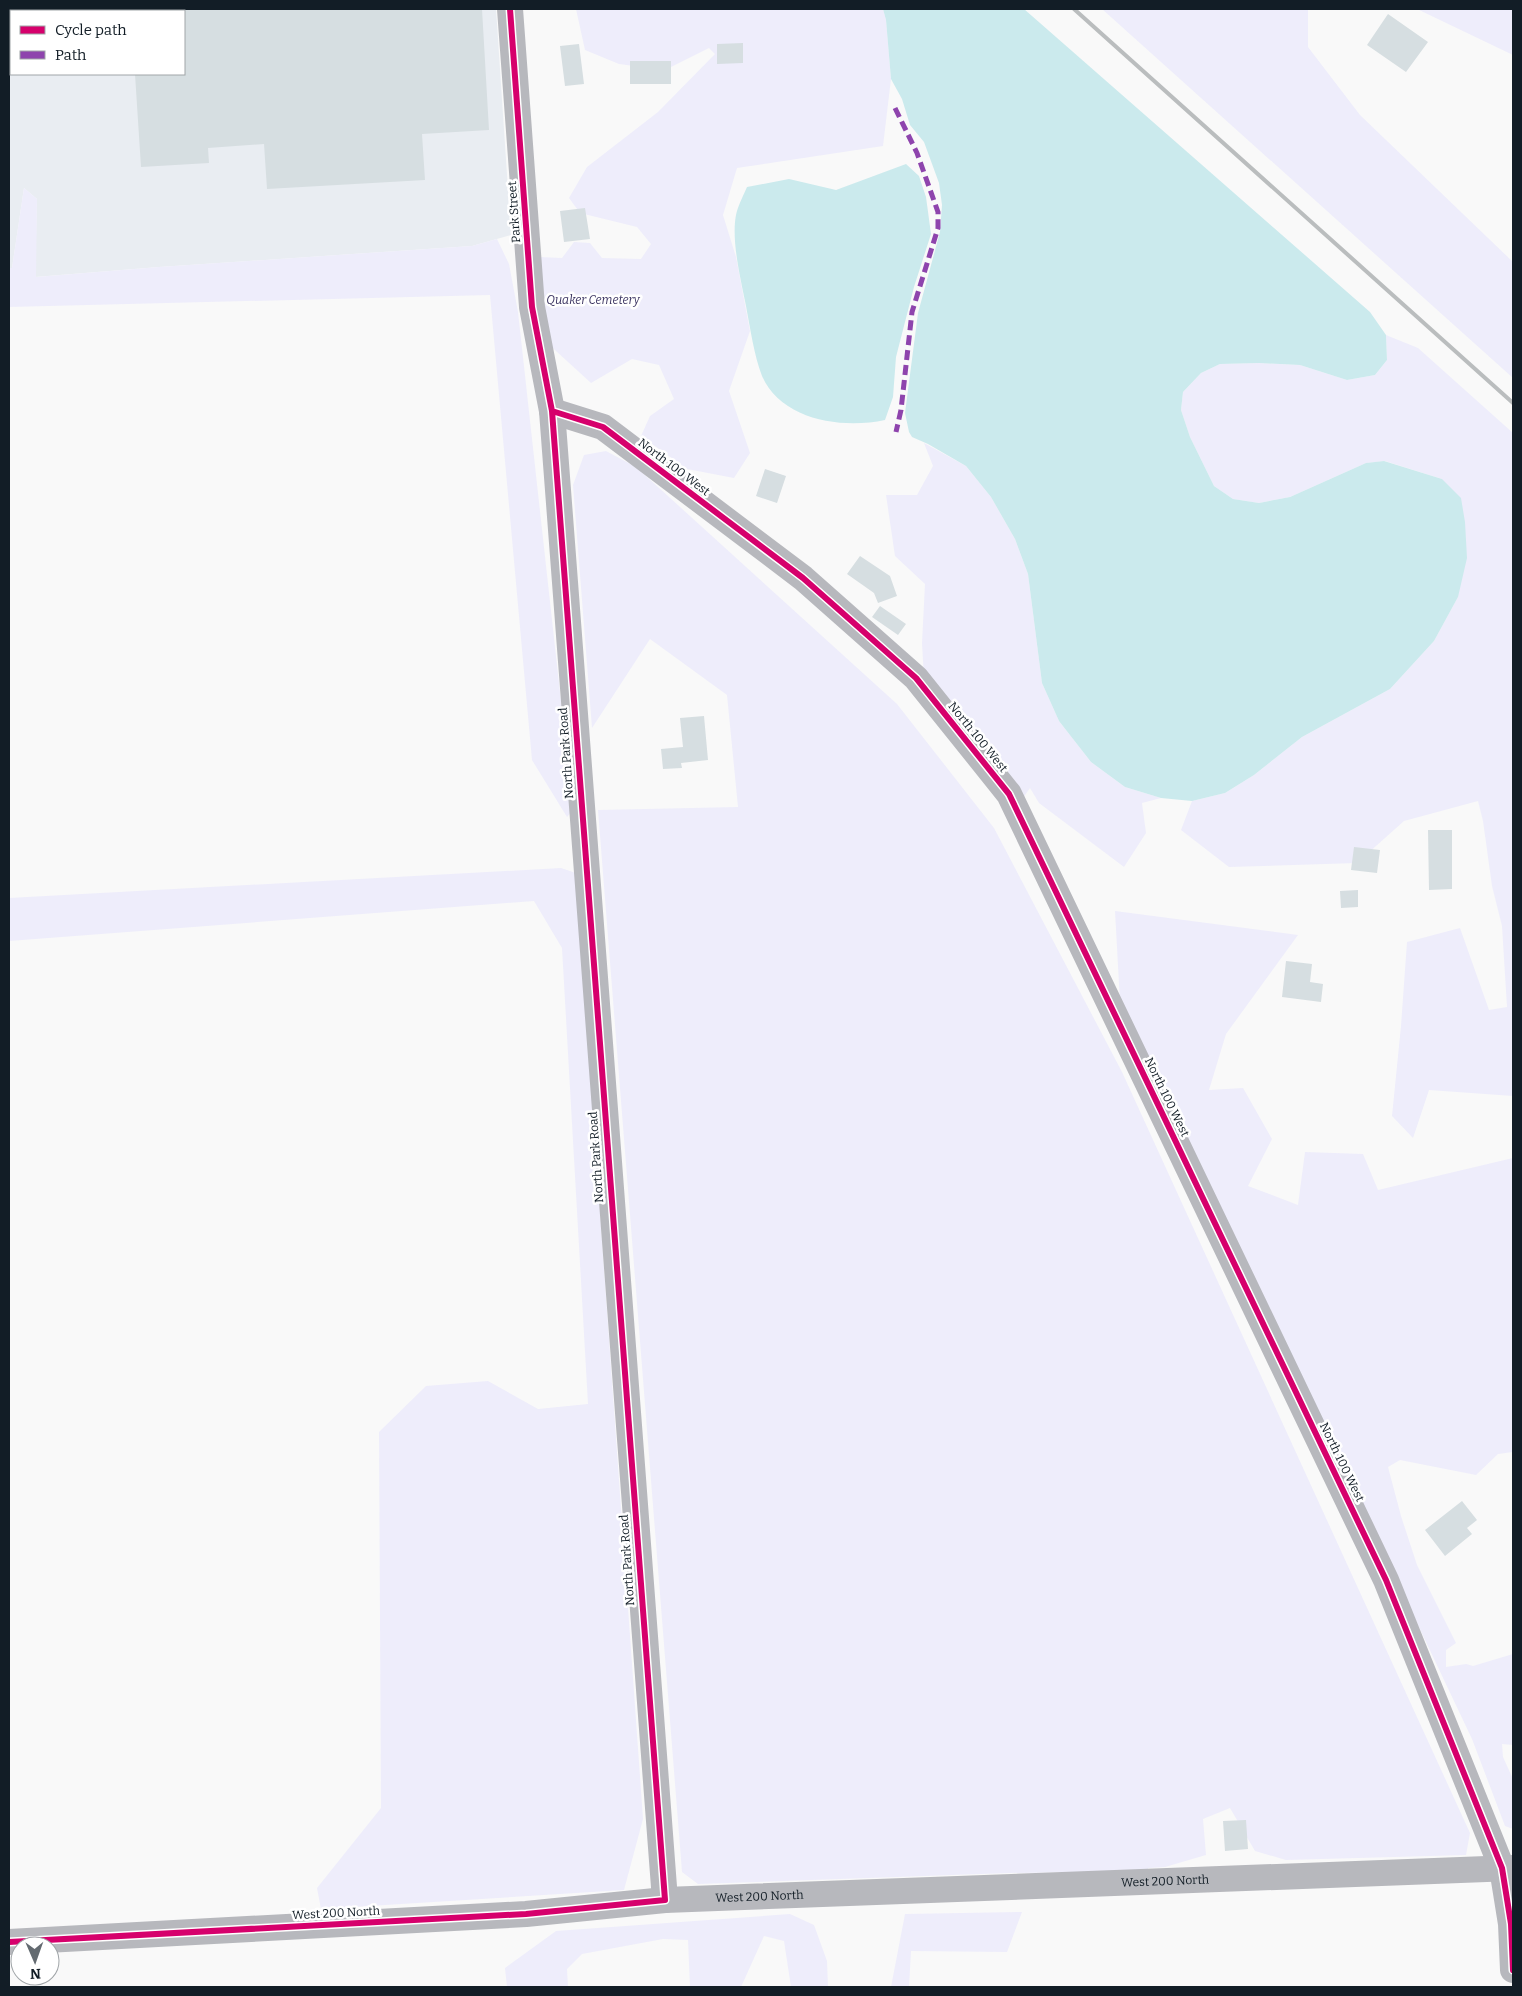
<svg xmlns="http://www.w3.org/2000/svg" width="1522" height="1996" viewBox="0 0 1522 1996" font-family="Bitter,serif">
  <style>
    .built { fill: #e9edf2; fill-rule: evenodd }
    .green { fill: #eeedfb }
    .water { fill: #cbeaed }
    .building { fill: #d6dee1 }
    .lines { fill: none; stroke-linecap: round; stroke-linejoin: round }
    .secondary { stroke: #b7b8bd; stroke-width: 26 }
    .rail { stroke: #babdbe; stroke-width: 4 }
    .quiet { stroke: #8e44ad; stroke-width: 5; stroke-dasharray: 10 5; stroke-linecap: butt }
    .cycleway-casing { stroke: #fff; stroke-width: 9 }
    .cycleway { stroke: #d6006c; stroke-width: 6 }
    .labels { text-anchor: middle; stroke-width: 5; stroke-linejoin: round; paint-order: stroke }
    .street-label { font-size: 12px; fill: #121d26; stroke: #fff }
    .park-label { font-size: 12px; font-style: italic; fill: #3b3461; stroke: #fff }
  </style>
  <rect width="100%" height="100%" fill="#f9f9f9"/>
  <path class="built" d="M9 9H496L511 235 472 246 159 267 35 277 37 199 24 188 12 268H9ZM11 11H184V74H11Z"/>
  <path class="green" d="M576 9H883L886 20 891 79 883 146 737 168 723 215 736 257 750 331 729 391 750 453 734 478 687 469 641 436 650 416 674 399 659 365 632 359 591 383 544 340 539 257 562 258 574 242 590 243 602 258 641 259 651 244 637 227 580 213 569 198 587 167 658 112 715 54 709 48 665 70 619 64 585 50Z
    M1102 9H1308V47L1360 115 1513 262V378Z
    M1417 9H1513V55Z
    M24 188 37 199 36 277 159 267 472 246 497 239 509 264 518 312 573 810 567 817 532 760 490 295 9 307V268H12Z
    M1386 335 1418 348 1513 433V1096L1429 1090 1413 1138 1392 1116 1401 1026 1407 942 1460 928 1489 1010 1507 1007 1502 926 1492 886 1483 821 1478 801 1404 821 1357 863 1229 867 1181 830 1192 801 1225 793 1254 775 1302 737 1390 689 1434 641 1458 597 1442 479 1385 461 1366 463 1290 497 1259 503 1233 499 1214 486 1190 437 1181 410 1183 392 1201 373 1220 364 1259 363 1300 365 1347 380 1375 375 1387 360Z
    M924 443 966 466 991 497 1015 539 1028 574 1042 683 1059 721 1091 762 1125 787 1161 798 1142 803 1146 833 1124 867 1039 803 1030 788 1021 801 924 678 922 643 925 584 895 556 886 495H917L933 466Z
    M606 451 636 467 897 704 994 828 1122 1072 1470 1833 1466 1855 1286 1860 1255 1851 1230 1808 1203 1819 1206 1855 1165 1867 1148 1868V1871L1009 1873 698 1884 682 1872 598 810 738 807 727 695 650 639 592 728 573 485 584 455Z
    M561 868 576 873 643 1819 624 1890 321 1909 317 1888 381 1808 379 1432 426 1386 488 1381 538 1409 588 1404 562 948 534 901 9 941V898Z
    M1115 911 1298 935 1226 1034 1209 1090 1243 1088 1272 1139 1248 1186 1298 1205 1305 1152 1363 1154 1378 1190 1513 1158V1452L1498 1454 1476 1475 1400 1460 1388 1467 1401 1516 1417 1565 1456 1643 1446 1650V1667L1466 1664 1473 1666 1513 1654V1745L1502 1744 1503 1757 1513 1779V1829L1505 1826 1472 1739 1225 1218 1120 1002Z
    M1022 1912 1007 1952 911 1951 909 1987H891L905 1914Z
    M790 1914 814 1925 827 1961 828 1987H791L784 1941 764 1936 741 1987H690L688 1940 663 1939 582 1954 567 1969 568 1987H507L505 1968 556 1931Z"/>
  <path class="water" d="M883 9H1024L1370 312 1386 335 1387 360 1375 375 1347 380 1300 365 1259 363 1220 364 1201 373 1183 392 1181 410 1190 437 1214 486 1233 499 1259 503 1290 497 1366 463 1384 461 1442 479 1461 498 1465 522 1467 558 1458 597 1434 641 1390 689 1302 737 1254 775 1225 793 1192 801 1161 798 1125 787 1091 762 1059 721 1042 683 1028 574 1015 539 991 497 966 466 928 444 912 437 909 432 905 413 918 313 940 232 942 205 939 183 924 142 910 125 902 99 891 79 886 20Z
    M906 164 919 176 926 197 931 234 914 287 896 357 893 397 885 420C843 429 782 421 762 376 754 355 750 327 746 306 741 280 731 241 736 215 738 206 743 196 747 187L789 179 836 190Z"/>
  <path class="building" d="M184 9H482L489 130 422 134 425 180 267 189 264 144 208 148 209 163 141 167 135 74H184Z
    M1388 14 1428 42 1406 72 1367 45Z
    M743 43V63L717 64V44Z
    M579 44 584 84 565 86 560 46Z
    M630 61H671V84H630Z
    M585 208 590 239 564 242 560 211Z
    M765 469 786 476 777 503 756 496Z
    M860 556 890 576 897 596 878 603 874 593 847 574Z
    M880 606 906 624 898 635 872 617Z
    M704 716 708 760 681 763 682 768 663 769 661 749 683 747 680 718Z
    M1428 830H1452V889L1429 890Z
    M1354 847 1380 850 1377 873 1351 870Z
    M1358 890V907L1341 908 1340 891Z
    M1286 961 1312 964 1310 982 1323 984 1321 1002 1282 997Z
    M1462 1501 1477 1520 1467 1528 1472 1534 1445 1556 1425 1530Z
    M1246 1820 1248 1849 1225 1851 1223 1821Z"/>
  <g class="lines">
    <g class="secondary">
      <path d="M510 9 532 307 552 411 665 1900"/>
      <path d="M552 411 603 427 803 578 916 678 1009 794 1386 1580 1502 1868 1511 1924 1513 1970"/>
      <path id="s1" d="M9 1942 526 1914 665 1900 1513 1868"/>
    </g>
    <path class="rail" d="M1074 9 1513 403"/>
    <path class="quiet" d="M895 108 917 153 938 212V228L912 312 901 410 896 432"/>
    <defs>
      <path id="cycleway" d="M552 411 603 427 803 578 916 678 1009 794 1386 1580 1502 1868 1511 1924 1513 1970
        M9 1942 526 1914 665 1900 552 411 532 307 510 9"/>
    </defs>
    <use href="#cycleway" class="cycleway-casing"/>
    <use href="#cycleway" class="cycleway"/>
  </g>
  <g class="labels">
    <g class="street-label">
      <text transform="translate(514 212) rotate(-94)" y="4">Park Street</text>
      <text transform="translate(674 467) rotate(37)" y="4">North 100 West</text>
      <text transform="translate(978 737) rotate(51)" y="4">North 100 West</text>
      <text transform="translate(566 753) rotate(-94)" y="4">North Park Road</text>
      <text transform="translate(1167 1097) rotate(64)" y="4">North 100 West</text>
      <text transform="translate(596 1157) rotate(-94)" y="4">North Park Road</text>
      <text transform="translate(1342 1462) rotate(64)" y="4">North 100 West</text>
      <text transform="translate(627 1560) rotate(-94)" y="4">North Park Road</text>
      <text dy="4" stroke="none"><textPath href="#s1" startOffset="1158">West 200 North</textPath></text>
      <text dy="4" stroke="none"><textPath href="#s1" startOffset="752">West 200 North</textPath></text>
      <text transform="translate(336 1913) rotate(-3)" y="4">West 200 North</text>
    </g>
    <g class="park-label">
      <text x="593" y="304">Quaker Cemetery</text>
    </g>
  </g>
  <rect width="1522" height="1996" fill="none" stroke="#121d26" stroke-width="20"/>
  <rect x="10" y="10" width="175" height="65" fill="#ffffff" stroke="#a0a5a8"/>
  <rect x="20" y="26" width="25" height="8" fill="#d6006c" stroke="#a0a5a8"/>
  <text x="55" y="35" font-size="15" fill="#121d26">Cycle path</text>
  <rect x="20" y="51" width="25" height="8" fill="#8e44ad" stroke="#a0a5a8"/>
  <text x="55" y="60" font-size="15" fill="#121d26">Path</text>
  <g transform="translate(35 1961) rotate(178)"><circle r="24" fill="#ffffff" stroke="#a0a5a8"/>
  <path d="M0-4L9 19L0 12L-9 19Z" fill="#636a70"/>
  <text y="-8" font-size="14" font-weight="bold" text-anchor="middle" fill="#121d26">N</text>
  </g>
</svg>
